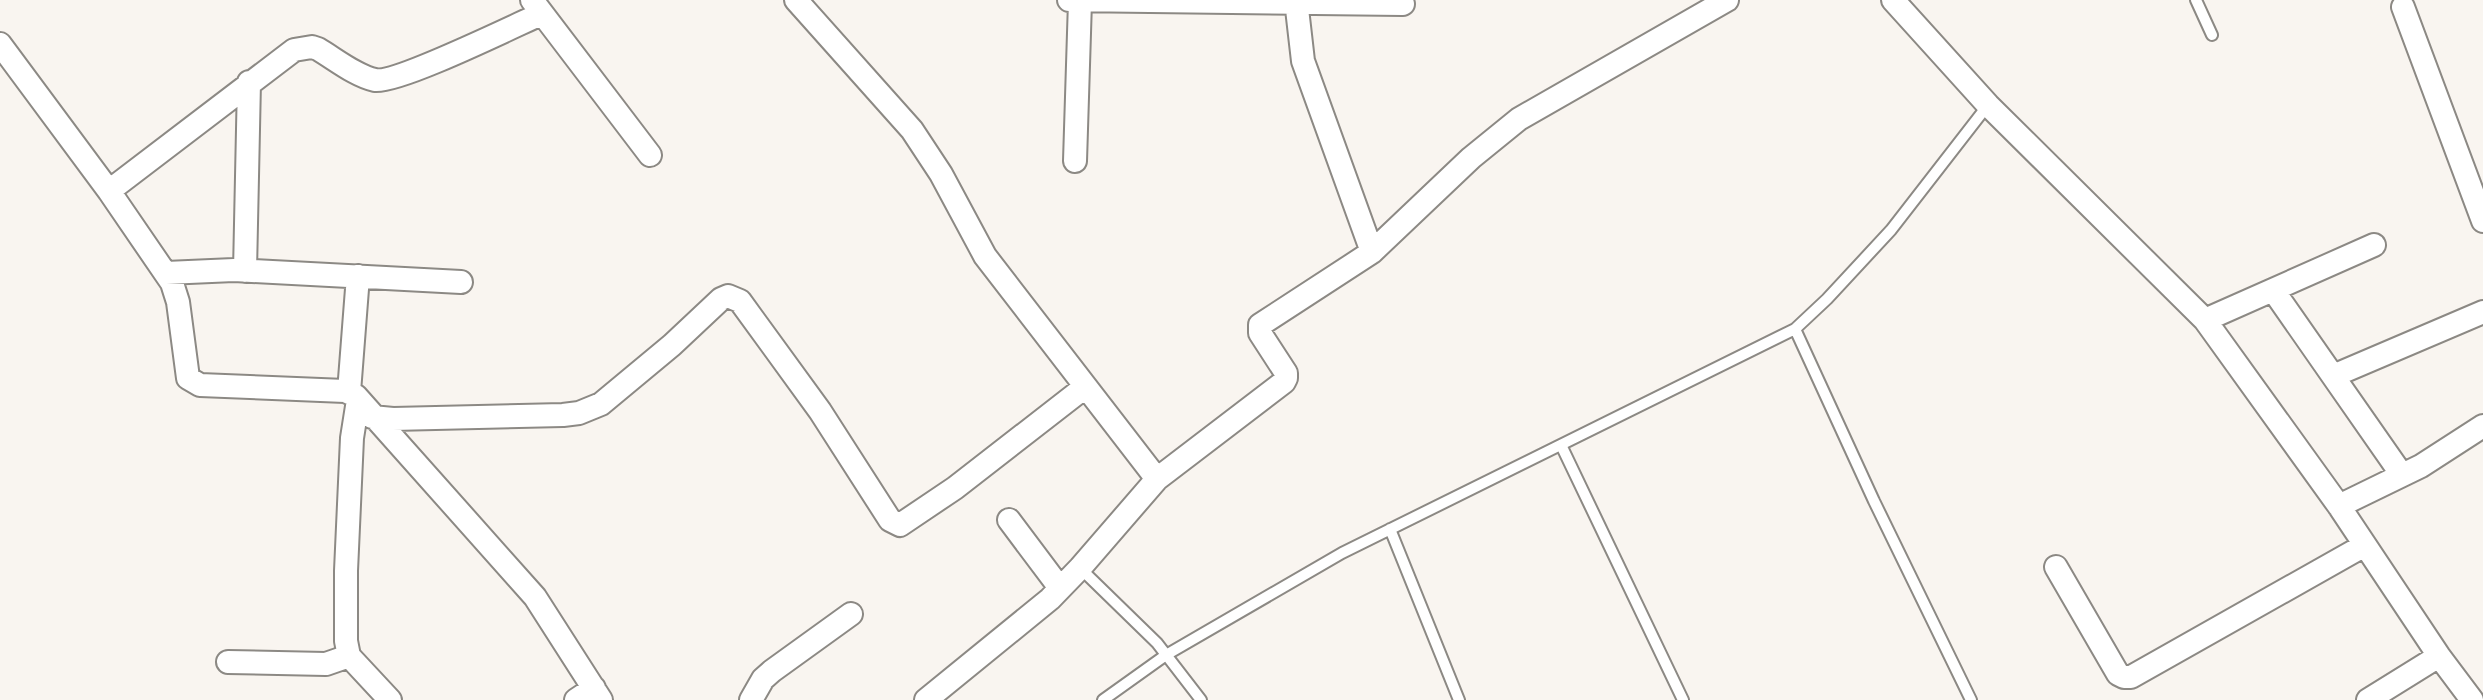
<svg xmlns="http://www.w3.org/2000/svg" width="2483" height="700" viewBox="0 0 2483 700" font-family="'Fira Sans',sans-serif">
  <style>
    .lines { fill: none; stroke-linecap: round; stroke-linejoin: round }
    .service-casing { stroke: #8c8984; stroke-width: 14 }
    .minor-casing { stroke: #8c8984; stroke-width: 26 }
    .service { stroke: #fff; stroke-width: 10 }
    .minor { stroke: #fff; stroke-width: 22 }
  </style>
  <rect width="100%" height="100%" fill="#f9f5f0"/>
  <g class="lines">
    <defs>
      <path id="service" d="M2196 0 2212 35
        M1795 329 1874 501 1971 700
        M1561 445 1683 700
        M1390 529 1459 700
        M1080 568 1157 643 1201 700
        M1103 700 1166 655 1342 553 1795 329 1827 299 1891 230 1988 105"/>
      <path id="minor" d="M532 0 650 155
        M796 0 912 130 941 174 985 256 1157 479
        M1069 0 1403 4
        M1296 0 1303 61 1372 252
        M1893 0 1988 105 2205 320 2339 506 2439 656 2472 700
        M2403 7 2483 221
        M0 44 109 191 172 283 178 302 188 378 200 385 345 391 356 396 535 597 601 700
        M1075 161 1080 1
        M109 191 294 50 312 47 318 49C335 59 356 76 375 80 396 84 514 26 541 14
        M245 271 249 82
        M166 273 234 270 461 282
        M2273 290 2402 475
        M2205 320 2374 245
        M2333 376 2483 312
        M349 392 358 276
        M358 400 352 438 346 571V641L349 656 390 700
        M372 417 393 419 563 415 579 413 601 404 672 345 721 299 728 296 740 301 820 411 890 520 900 525 955 488 1085 387
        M2339 506 2421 466 2483 426
        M1009 520 1060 588
        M2056 567 2118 674 2124 677H2131L2365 545
        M228 662 326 664 349 656
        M576 700 594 688
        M751 700 763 679 772 671 851 614
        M926 700 1050 599 1080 568 1157 479 1284 382 1286 378V373L1260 333V325L1372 252 1471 158 1519 119 1727 0
        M2368 700 2439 656"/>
    </defs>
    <use href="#service" class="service-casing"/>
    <use href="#minor" class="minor-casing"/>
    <use href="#service" class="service"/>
    <use href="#minor" class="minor"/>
  </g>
</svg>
